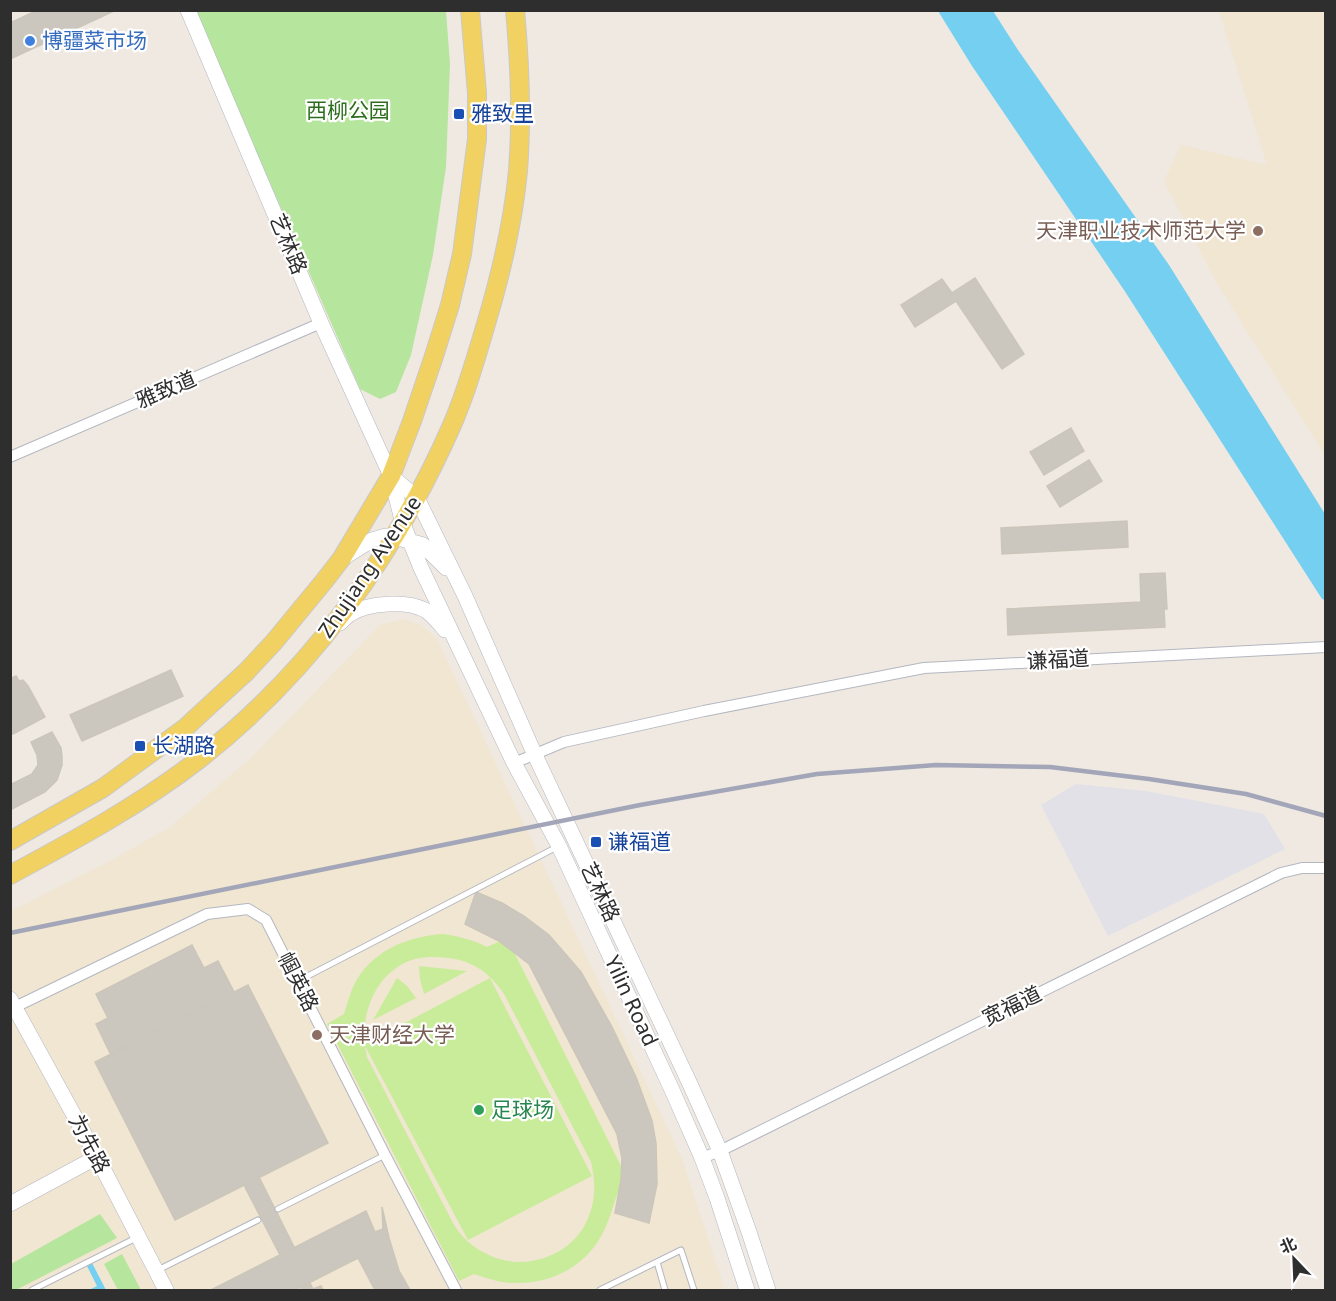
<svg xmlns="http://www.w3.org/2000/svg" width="1336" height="1301" viewBox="0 0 1336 1301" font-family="'Noto Sans','Noto Sans SC',sans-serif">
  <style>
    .industrial { fill: #e3e1e8 }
    .education { fill: #f0e6d1 }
    .green { fill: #b6e59e }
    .pitch { fill: #c9ec9a; fill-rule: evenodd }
    .water { fill: #75cff0 }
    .building { fill: #cbc7bf; stroke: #cbc5ba; stroke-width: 1.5 }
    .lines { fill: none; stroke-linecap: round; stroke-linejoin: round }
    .lane-casing { stroke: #b4b7c1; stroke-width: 7 }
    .street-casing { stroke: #b4b7c1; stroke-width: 12 }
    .secondary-casing { stroke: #b4b7c1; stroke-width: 16 }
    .primary-casing { stroke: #c9c9c9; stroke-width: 20 }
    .lane { stroke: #fff; stroke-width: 5 }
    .street { stroke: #fff; stroke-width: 10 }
    .secondary { stroke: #fff; stroke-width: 15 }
    .primary { stroke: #f2d163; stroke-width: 18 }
    .rail { stroke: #a3a6b8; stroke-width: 4.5 }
    .shop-dot { fill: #3f7fe0; stroke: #fff; stroke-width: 2 }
    .transit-dot { fill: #1a4fb4; stroke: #fff; stroke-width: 2 }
    .education-dot { fill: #8d6e63; stroke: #fff; stroke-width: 2 }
    .leisure-dot { fill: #2e9e5b; stroke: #fff; stroke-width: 2 }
    .labels { text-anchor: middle; stroke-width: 4.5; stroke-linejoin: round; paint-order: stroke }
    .shop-label { font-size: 21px; fill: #366cbe; stroke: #fff; text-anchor: start }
    .park-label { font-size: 21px; fill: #2c6e1b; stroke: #fff }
    .transit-label { font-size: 21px; fill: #164399; stroke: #fff; text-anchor: start }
    .education-label { font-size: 21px; fill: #785e54; stroke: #fff; text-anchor: end }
    .street-label { font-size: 21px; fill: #2e2e2e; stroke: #fff }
    .leisure-label { font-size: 21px; fill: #27864d; stroke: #fff; text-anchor: start }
  </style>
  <rect width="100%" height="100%" fill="#efe9e1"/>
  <path class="industrial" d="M1076 784 1146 791 1264 814 1285 849 1108 936 1041 805Z"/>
  <path class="education" d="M1219 11H1325V455L1216 282 1164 181 1181 145 1267 165Z
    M403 619 421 625 437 639 682 1159 725 1290H11V911L110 861 170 827 251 758 380 625Z"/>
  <path class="green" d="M195 11H446L450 64 446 167 433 255 411 355 396 392 380 399 360 389Z
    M100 1214 117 1238 16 1290H11V1264Z
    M122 1254 141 1290H118L104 1264Z"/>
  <path class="pitch" d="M443 934C459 936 473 940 487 947L507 938 631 1186 617 1195C612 1209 608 1225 600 1238 583 1268 549 1284 514 1283 500 1283 487 1278 474 1274L459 1281 327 1024 344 1014C347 1005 349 996 353 987 369 952 407 936 443 934ZM430 957C464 957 484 965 504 994L591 1162C595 1179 596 1196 590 1213 577 1255 524 1274 487 1254 472 1247 461 1237 453 1223L367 1057 365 1046 468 1240 592 1176 490 978 365 1044C361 1009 379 969 415 959 420 958 425 957 430 957Z
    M419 966 467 971 424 994 420 979Z
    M397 978 407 986 416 998 373 1020Z"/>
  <path class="water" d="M938 11H993L1018 50 1169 265 1325 514V600L1322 599 1124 290 972 66Z
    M91 1261 106 1290H89L97 1286 86 1264Z"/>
  <path class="building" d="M38 10H116L10 59V23Z
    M975 278 1024 354 1002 369 956 301 915 327 901 305 942 279 952 293Z
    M1071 428 1084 451 1044 475 1030 452Z
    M1089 460 1102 481 1060 507 1047 486Z
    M1127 521 1128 547 1002 554 1001 528Z
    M1165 573 1167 609H1164L1165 627 1008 635 1007 609 1141 602 1140 574Z
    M171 670 183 696 82 741 70 715Z
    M16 676 19 681 23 680 28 686 45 717 13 734 10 729V679Z
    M52 732 61 748 62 756V765L57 780 45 792 10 810V785L32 774 38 765 37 755 31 742Z
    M476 892 502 903 524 916 549 935 581 972 612 1027 636 1077 652 1121 656 1143 657 1184 649 1223 615 1213 621 1180 622 1158 617 1134 529 964 499 941 465 924Z
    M192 945 204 968 218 961 234 992 111 1055 96 1024 108 1018 96 994Z
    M248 985 328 1143 175 1220 95 1062Z
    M259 1177 294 1247 280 1255 244 1185Z
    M382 1207 389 1238 399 1271 410 1290H375L358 1258 295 1290H214L213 1289 366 1211 375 1232 383 1229Z
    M310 1283 313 1289 321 1286 323 1290H302L301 1288Z"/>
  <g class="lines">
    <defs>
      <path id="lane" d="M298 981 557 847
        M278 1209 385 1155
        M657 1262 665 1290
        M158 1270 258 1220
        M32 1290 138 1237
        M600 1290 681 1250 694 1290"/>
      <path id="street" d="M10 457 321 323
        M514 763 564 742 704 711 924 668 1326 647
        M15 1007 207 914 248 909 266 920 385 1155 456 1290
        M702 1158 720 1151 1281 873 1302 868H1326"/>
      <path id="secondary" d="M188 10 321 323 391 476 403 524 421 568 514 763 559 846 672 1090 702 1158 717 1198 747 1290
        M391 476 417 498 465 596 534 753 690 1084 720 1151 749 1232 768 1290
        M343 558 372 540 386 536 395 537 423 545 446 568
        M340 623C343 620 347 616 350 614 368 603 406 600 425 610 433 615 439 623 445 630
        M10 999 97 1157 166 1290
        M10 1204 97 1157"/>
      <path id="primary" d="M10 841 103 788 185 728 211 704 246 672 274 642 325 580 342 558 391 476 412 421 434 356 450 305 462 254 477 139V93L470 10
        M10 875C75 840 140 805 198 760 310 673 395 555 452 425 466 393 476 358 486 324 501 274 513 223 518 171 522 118 520 64 515 10"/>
    </defs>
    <use href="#lane" class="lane-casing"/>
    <use href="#street" class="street-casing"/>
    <use href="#secondary" class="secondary-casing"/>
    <use href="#primary" class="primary-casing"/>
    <use href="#lane" class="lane"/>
    <use href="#street" class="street"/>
    <use href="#secondary" class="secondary"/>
    <use href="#primary" class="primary"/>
    <path class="rail" d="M10 933 640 805 817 774 936 765 1050 767 1149 779 1246 794 1326 816"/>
  </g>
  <circle class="shop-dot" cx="30" cy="41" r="6"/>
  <g class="transit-dot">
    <rect x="453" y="108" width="12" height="12" rx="3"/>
    <rect x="134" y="740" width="12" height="12" rx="3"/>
    <rect x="590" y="836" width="12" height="12" rx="3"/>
  </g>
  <g class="education-dot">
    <circle cx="1258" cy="231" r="6"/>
    <circle cx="317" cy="1035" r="6"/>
  </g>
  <circle class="leisure-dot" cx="479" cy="1110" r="6"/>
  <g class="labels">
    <g class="shop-label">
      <text x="42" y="48">博疆菜市场</text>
    </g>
    <g class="park-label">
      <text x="348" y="118">西柳公园</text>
    </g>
    <g class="transit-label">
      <text x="471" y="121">雅致里</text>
      <text x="152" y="753">长湖路</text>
      <text x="608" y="849">谦福道</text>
    </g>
    <g class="education-label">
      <text x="1246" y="238">天津职业技术师范大学</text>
      <text x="329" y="1042" text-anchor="start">天津财经大学</text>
    </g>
    <g class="street-label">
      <text transform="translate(288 244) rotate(67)" y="7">艺林路</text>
      <text transform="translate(166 390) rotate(-23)" y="7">雅致道</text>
      <text transform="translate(370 567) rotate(-56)" y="7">Zhujiang Avenue</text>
      <text transform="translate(1058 660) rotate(-3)" y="7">谦福道</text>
      <text transform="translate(600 892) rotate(65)" y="7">艺林路</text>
      <text transform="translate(298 982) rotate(63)" y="7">帼英路</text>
      <text transform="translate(631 1001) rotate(65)" y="7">Yilin Road</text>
      <text transform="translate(1012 1006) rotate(-26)" y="7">宽福道</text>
      <text transform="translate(89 1144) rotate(62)" y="7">为先路</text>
    </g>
    <g class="leisure-label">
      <text x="491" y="1117">足球场</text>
    </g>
  </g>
  <rect width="1336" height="1301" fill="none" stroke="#2e2e2e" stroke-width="24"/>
  <g transform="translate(1294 1259) rotate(337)" stroke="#ffffff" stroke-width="4.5" paint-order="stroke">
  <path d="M0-4.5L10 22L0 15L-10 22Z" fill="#2e2e2e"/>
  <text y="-9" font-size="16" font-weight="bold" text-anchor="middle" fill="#2e2e2e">北</text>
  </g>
</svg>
